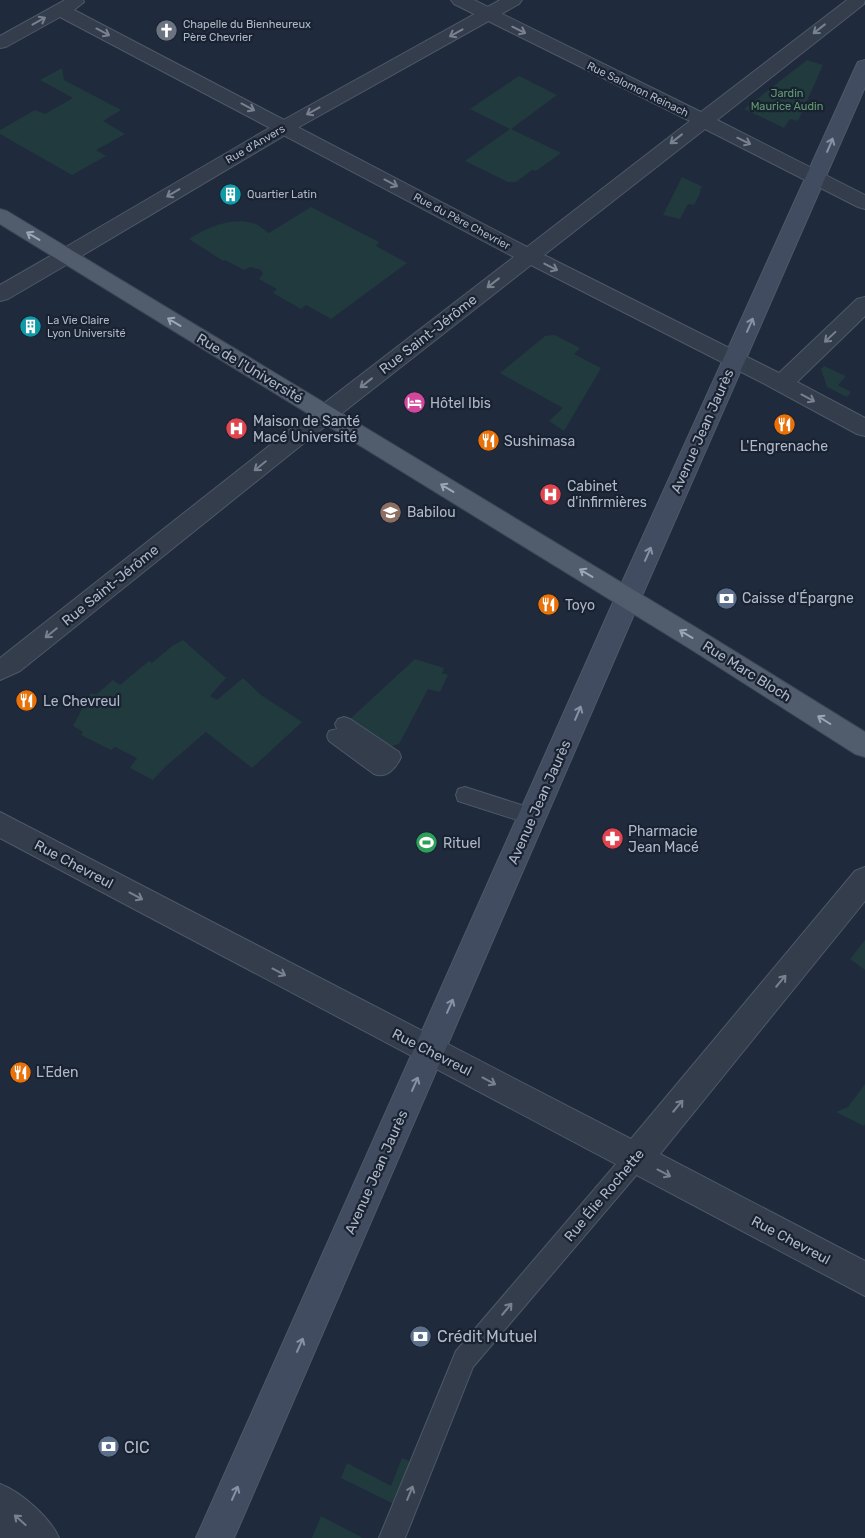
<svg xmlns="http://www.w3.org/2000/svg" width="865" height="1538" viewBox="0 0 865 1538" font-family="Rubik,sans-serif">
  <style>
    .green { fill: #213a3d }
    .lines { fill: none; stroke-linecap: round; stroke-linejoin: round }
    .service-casing { stroke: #4e5867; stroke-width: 2 }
    .minor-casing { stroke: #4e5867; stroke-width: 2 }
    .tertiary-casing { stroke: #4e5867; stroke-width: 2 }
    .secondary-casing { stroke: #4e5867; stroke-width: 2 }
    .primary-casing { stroke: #3d4655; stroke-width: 2 }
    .service { fill: #333d4c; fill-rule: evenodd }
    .minor { fill: #333d4c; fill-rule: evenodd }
    .tertiary { fill: #333d4c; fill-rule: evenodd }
    .secondary { fill: #414c60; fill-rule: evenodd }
    .primary { fill: #515c6d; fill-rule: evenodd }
    .oneway { stroke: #778190 }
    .oneway2 { stroke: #8892a4 }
    .oneway3 { stroke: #9ba6b6 }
    .labels { text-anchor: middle; stroke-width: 4.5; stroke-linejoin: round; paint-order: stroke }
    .far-poi-label { font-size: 11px; fill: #aeb8c8; stroke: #192231; text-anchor: start }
    .far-street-label { font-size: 11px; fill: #aeb8c8; stroke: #192231 }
    .far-park-label { font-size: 11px; fill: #639c71; stroke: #192231 }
    .street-label { font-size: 14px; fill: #aeb8c8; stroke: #192231 }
    .poi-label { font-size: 14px; fill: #aeb8c8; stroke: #192231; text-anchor: start }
    .near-poi-label { font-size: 16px; fill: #aeb8c8; stroke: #192231; text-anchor: start }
  </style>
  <rect width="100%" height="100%" fill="#1f2b3c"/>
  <path class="green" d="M807 60 823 65 798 121 790 119 784 128 744 109Z
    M62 68 64 80 121 110 103 121 125 134 96 150 106 156 72 175 0 134V130L35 110 45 114 73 98 40 80Z
    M519 76 557 95 511 129 561 153 536 171 532 170 516 182H508L465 161 510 129 470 109Z
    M682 177 703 187 699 190 701 191 694 205 688 204 680 219 663 215Z
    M311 207 379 242 376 246 407 263 331 319 306 305 301 309 273 293 277 289 259 279 263 274 261 270 250 267 244 270 225 260 223 261 189 239C206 228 231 217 252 223 258 224 264 230 269 233Z
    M555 335 580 348 574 354 601 368 564 431 549 421 563 408 500 373 545 336Z
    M824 366 846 376 838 385 851 392 847 397 827 387 821 369Z
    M183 640 226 678 210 696 217 700 243 678 261 695 302 722 252 768 206 732 165 767 153 780 130 768 137 758 115 747 111 750 81 735 83 732 73 726 90 694H97L113 680 120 685 149 661 152 663 172 646Z
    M415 659 444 668 442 673 448 675 440 692 428 689 399 744 388 747 350 719Z
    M865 940V970L850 959Z
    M865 1084V1124L864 1126 836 1112 848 1107Z
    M402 1458 412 1462 394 1504 341 1478 347 1463 391 1486Z
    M321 1516 363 1538H312Z"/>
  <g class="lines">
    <defs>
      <path id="service" d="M344 717 350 719 399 752 401 757C396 768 387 779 374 774L329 741 327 736 329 731 337 729 335 724 338 719Z
        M465 787 540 811 543 817 540 823 533 825 458 801 456 795 458 789Z
        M636 1147 644 1150 647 1158 644 1166 473 1367 405 1538H379L456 1351 628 1150Z"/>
      <path id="minor" d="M65 0H83L84 2 74 10 527 247 690 121 454 4 451 0H474L701 112 847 0H865L864 4 717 120 865 195V209L858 207 705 129 544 255 779 373 857 299 865 297V316L797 382 865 418V436L857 434 761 382 531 265 304 443 20 671 0 680V658L288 431 514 257 60 17 6 47 0 48V36Z
        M66 249 73 251 77 256 73 261 8 299 0 301V285L59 251Z
        M0 812 631 1139 855 871 865 867V901L660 1154 865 1261V1296L0 838Z"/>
      <path id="tertiary" d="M500 0H522L519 4 292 131 73 261 66 263 59 261 55 256 59 251 278 123Z
        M0 1484C21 1492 50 1517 59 1538H0Z"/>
      <path id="secondary" d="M865 60V87L641 598 234 1538H196L615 598 856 66 858 62Z"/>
      <path id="primary" d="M0 209 7 211 710 636 865 732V757L855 754 692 650 0 224Z"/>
    </defs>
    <use href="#service" class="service-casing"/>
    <use href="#minor" class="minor-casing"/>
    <use href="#tertiary" class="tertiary-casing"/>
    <use href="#secondary" class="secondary-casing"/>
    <use href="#primary" class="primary-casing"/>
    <use href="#service" class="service"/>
    <use href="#minor" class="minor"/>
    <use href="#tertiary" class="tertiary"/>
    <use href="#secondary" class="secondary"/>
    <use href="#primary" class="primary"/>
  </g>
  <defs><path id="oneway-shaft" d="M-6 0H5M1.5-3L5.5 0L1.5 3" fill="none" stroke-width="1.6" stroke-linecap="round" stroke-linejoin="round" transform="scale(1.25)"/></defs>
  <g class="oneway">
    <use href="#oneway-shaft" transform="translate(39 21) rotate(-29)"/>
    <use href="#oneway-shaft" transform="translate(819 29) rotate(142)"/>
    <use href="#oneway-shaft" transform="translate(519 30) rotate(26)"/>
    <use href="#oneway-shaft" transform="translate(103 32) rotate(28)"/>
    <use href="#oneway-shaft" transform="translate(456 33) rotate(151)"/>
    <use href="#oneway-shaft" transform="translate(248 107) rotate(28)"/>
    <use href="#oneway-shaft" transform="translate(313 111) rotate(151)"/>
    <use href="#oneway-shaft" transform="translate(676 139) rotate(142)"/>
    <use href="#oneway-shaft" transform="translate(744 141) rotate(26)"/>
    <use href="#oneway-shaft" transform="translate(391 183) rotate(28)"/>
    <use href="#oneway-shaft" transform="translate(173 193) rotate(149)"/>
    <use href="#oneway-shaft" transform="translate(551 267) rotate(27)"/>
    <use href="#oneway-shaft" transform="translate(493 283) rotate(142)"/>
    <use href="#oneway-shaft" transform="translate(830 337) rotate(137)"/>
    <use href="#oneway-shaft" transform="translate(366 383) rotate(142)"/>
    <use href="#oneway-shaft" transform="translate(808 398) rotate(28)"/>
    <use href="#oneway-shaft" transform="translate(260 466) rotate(141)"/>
    <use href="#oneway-shaft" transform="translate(51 633) rotate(141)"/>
    <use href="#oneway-shaft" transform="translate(136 896) rotate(28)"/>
    <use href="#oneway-shaft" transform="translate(279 972) rotate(28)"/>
    <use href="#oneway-shaft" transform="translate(781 981) rotate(-50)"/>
    <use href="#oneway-shaft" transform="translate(489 1081) rotate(28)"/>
    <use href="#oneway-shaft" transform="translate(678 1106) rotate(-50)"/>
    <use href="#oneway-shaft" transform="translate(664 1173) rotate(28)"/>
    <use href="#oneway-shaft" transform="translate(507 1309) rotate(-50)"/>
    <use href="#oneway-shaft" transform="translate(410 1493) rotate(-68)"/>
    <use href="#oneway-shaft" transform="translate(20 1520) rotate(-138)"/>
  </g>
  <g class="oneway2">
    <use href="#oneway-shaft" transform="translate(830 145) rotate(-67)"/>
    <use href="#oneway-shaft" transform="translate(750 325) rotate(-66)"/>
    <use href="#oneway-shaft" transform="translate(648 554) rotate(-66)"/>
    <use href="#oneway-shaft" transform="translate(578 713) rotate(-67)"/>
    <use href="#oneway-shaft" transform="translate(450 1006) rotate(-66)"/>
    <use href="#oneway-shaft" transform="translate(415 1084) rotate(-66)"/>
    <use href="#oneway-shaft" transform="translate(300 1345) rotate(-66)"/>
    <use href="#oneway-shaft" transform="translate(235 1493) rotate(-66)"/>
  </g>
  <g class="oneway3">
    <use href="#oneway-shaft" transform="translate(33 236) rotate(-149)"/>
    <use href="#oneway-shaft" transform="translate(174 322) rotate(-149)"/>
    <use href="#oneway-shaft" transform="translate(447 488) rotate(-149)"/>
    <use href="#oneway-shaft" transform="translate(586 573) rotate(-149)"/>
    <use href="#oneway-shaft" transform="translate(686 634) rotate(-149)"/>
    <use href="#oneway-shaft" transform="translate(824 720) rotate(-148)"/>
  </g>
  <defs>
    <symbol id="church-disc" viewBox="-11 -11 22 22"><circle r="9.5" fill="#6b7280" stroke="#192231"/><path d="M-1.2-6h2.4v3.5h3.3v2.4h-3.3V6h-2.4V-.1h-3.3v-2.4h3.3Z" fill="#fff"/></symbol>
    <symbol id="building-disc" viewBox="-11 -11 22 22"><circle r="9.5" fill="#0f9aa8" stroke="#192231"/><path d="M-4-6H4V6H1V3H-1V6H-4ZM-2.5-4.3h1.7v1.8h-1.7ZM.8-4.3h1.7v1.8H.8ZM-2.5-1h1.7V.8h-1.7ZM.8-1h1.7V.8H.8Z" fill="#fff"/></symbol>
    <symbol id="hotel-disc" viewBox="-11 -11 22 22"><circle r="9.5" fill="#d1479c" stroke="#192231"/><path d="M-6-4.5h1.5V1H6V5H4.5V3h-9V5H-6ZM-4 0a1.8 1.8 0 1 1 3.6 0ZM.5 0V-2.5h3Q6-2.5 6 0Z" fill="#fff"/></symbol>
    <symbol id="restaurant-disc" viewBox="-11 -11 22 22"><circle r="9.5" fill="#e8710a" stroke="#192231"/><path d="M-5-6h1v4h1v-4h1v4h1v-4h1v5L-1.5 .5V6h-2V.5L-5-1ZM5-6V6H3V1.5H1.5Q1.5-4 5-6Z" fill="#fff"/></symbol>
    <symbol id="hospital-disc" viewBox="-11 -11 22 22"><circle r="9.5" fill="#e0444e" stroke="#192231"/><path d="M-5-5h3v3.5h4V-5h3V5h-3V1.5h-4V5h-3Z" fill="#fff"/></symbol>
    <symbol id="school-disc" viewBox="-11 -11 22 22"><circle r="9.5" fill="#8d6e63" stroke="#192231"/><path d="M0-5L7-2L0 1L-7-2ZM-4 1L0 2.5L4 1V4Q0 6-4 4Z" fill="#fff"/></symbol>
    <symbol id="bank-disc" viewBox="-11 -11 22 22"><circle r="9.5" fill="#5c6f8a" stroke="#192231"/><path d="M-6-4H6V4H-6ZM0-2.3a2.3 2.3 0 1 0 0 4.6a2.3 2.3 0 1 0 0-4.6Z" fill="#fff"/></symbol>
    <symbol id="pharmacy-disc" viewBox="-11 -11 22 22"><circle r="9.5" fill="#e0444e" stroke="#192231"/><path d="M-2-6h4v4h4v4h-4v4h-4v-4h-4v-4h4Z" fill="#fff"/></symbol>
    <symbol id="stadium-disc" viewBox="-11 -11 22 22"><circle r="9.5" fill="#2e9e5b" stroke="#192231"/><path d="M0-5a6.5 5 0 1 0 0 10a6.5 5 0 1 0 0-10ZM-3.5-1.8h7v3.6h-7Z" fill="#fff"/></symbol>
  </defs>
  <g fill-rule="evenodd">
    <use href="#church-disc" x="154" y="18" width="25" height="25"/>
    <use href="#building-disc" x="218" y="182" width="25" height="25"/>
    <use href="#building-disc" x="18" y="314" width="25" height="25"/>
    <use href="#hotel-disc" x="402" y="390" width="25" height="25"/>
    <use href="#restaurant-disc" x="772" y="412" width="25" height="25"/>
    <use href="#hospital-disc" x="224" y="416" width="25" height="25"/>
    <use href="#restaurant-disc" x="476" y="428" width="25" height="25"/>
    <use href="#hospital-disc" x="538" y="482" width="25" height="25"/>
    <use href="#school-disc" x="378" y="500" width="25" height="25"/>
    <use href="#bank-disc" x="714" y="586" width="25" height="25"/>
    <use href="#restaurant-disc" x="536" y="592" width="25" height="25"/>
    <use href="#restaurant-disc" x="14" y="688" width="25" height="25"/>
    <use href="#pharmacy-disc" x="600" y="826" width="25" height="25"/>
    <use href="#stadium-disc" x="414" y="830" width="25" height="25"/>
    <use href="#restaurant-disc" x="8" y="1060" width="25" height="25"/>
    <use href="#bank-disc" x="408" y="1324" width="25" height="25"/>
    <use href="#bank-disc" x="96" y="1434" width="25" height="25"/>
  </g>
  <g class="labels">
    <g class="far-poi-label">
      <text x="183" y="28">Chapelle du Bienheureux<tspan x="183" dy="13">Père Chevrier</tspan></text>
      <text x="247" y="198">Quartier Latin</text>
      <text x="47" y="324">La Vie Claire<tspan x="47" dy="13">Lyon Université</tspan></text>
    </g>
    <g class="far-street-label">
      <text transform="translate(638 89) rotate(26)" y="4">Rue Salomon Reinach</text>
      <text transform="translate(255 144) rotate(-30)" y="4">Rue d'Anvers</text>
      <text transform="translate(462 221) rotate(28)" y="4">Rue du Père Chevrier</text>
    </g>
    <g class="far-park-label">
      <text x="787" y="97">Jardin<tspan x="787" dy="13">Maurice Audin</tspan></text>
    </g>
    <g class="street-label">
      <text transform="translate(428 334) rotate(-38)" y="5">Rue Saint-Jérôme</text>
      <text transform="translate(250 368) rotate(31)" y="5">Rue de l'Université</text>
      <text transform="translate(702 431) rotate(-66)" y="5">Avenue Jean Jaurès</text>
      <text transform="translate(110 585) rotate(-39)" y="5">Rue Saint-Jérôme</text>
      <text transform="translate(747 671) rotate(32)" y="5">Rue Marc Bloch</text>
      <text transform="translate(539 802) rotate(-66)" y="5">Avenue Jean Jaurès</text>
      <text transform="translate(74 864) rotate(28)" y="5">Rue Chevreul</text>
      <text transform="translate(432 1052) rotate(27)" y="5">Rue Chevreul</text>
      <text transform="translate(376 1172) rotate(-66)" y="5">Avenue Jean Jaurès</text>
      <text transform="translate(604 1195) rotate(-50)" y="5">Rue Élie Rochette</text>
      <text transform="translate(791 1240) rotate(28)" y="5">Rue Chevreul</text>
    </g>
    <g class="poi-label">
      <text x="430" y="408">Hôtel Ibis</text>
      <text x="253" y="426">Maison de Santé<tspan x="253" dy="16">Macé Université</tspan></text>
      <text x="504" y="446">Sushimasa</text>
      <text x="784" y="451" text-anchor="middle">L'Engrenache</text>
      <text x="567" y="491">Cabinet<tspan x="567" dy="16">d'infirmières</tspan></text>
      <text x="407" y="517">Babilou</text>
      <text x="742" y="603">Caisse d'Épargne</text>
      <text x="565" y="610">Toyo</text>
      <text x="43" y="706">Le Chevreul</text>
      <text x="628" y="836">Pharmacie<tspan x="628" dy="16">Jean Macé</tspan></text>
      <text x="443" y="848">Rituel</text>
      <text x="36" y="1077">L'Eden</text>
    </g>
    <g class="near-poi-label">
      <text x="437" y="1342">Crédit Mutuel</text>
      <text x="124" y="1453">CIC</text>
    </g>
  </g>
</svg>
